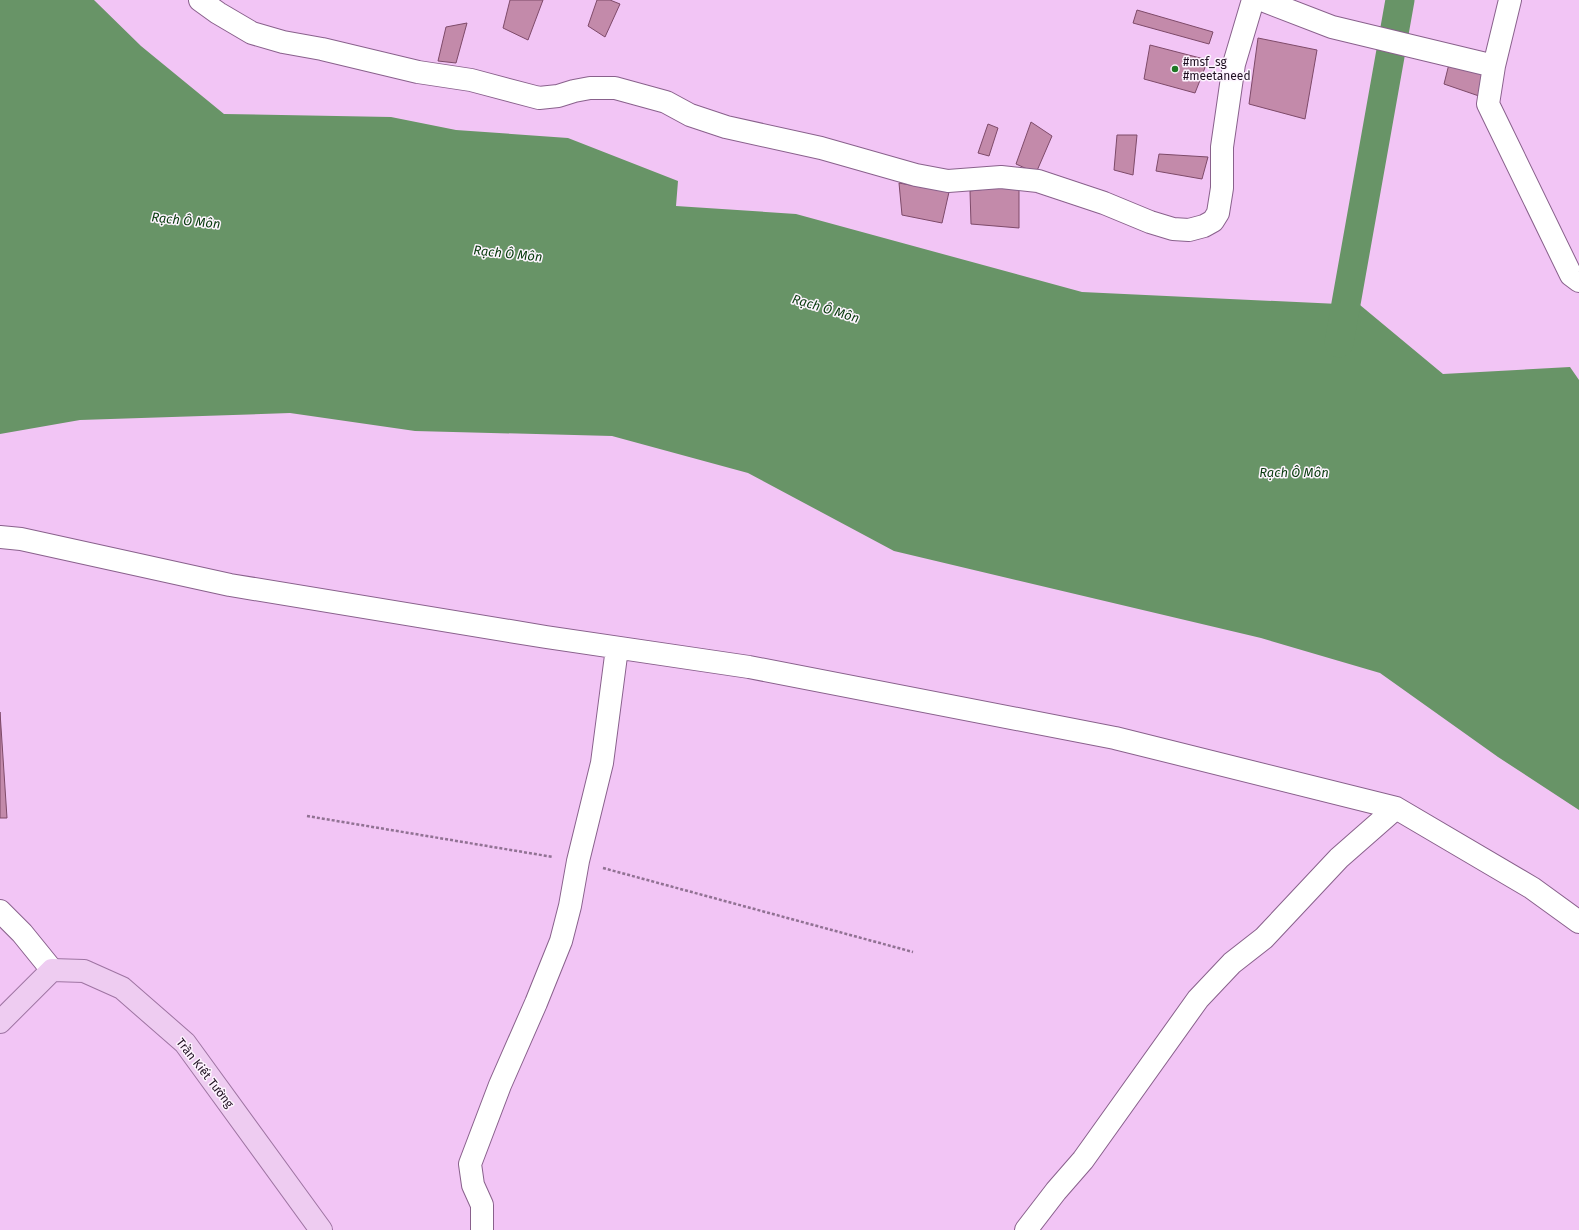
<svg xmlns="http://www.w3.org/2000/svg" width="1579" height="1230" viewBox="0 0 1579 1230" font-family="'Fira Sans',sans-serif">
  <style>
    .water { fill: #689467 }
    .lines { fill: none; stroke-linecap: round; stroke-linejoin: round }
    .canal { stroke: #689467; stroke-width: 29 }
    .building { fill: #c38aaa; stroke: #7e4a69 }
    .minor-casing { stroke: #89618c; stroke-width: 24 }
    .major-casing { stroke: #9e74a2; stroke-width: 24 }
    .path { stroke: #917293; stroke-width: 2.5; stroke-dasharray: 3 2; stroke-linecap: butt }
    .minor { stroke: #fff; stroke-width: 22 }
    .major { stroke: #eeccf1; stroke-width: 22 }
    .poi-dot { fill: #1e7725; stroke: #fdf4fe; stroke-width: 1.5 }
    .labels { text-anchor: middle; stroke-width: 3; stroke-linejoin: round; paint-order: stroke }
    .poi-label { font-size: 12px; fill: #1f1021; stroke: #fdf4fe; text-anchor: start }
    .street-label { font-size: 12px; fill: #1f1021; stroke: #fdf4fe }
    .water-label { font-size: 13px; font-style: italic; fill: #073a0c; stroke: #fdf4fe }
  </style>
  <rect width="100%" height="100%" fill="#f2c5f5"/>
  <path class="water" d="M0 0H94L141 46 224 114 391 117 456 130 568 138 678 181 676 206 796 214 1082 292 1360 305 1443 374 1570 367 1579 380V810L1498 757 1380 673 1261 638 894 551 748 473 612 436 415 431 290 413 80 420 0 434Z"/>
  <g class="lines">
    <path class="canal" d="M1339 343 1400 0"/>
  </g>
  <path class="building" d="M510 0H543L528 40 503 28Z
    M597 0H610L620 4 605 37 588 26Z
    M1137 10 1213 32 1209 44 1133 23Z
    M467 23 456 63 438 61 446 27Z
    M1258 38 1317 50 1305 119 1249 104Z
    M1150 45 1208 60 1195 93 1144 79Z
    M1449 64 1489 73 1479 96 1444 84Z
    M1031 122 1052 136 1036 173 1016 164Z
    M988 124 998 128 989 156 978 153Z
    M1117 135H1137L1133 175 1114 170Z
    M1159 154 1208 157 1202 179 1156 171Z
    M899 183 949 192 942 223 902 215Z
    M1019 185V228L971 224 970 191Z
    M0 712 7 818H0Z"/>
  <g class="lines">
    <defs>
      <path id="minor" d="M200 0 218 13 252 33 283 42 322 49 418 72 471 80 539 98 558 96 574 91 590 88H615L666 102 690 115 726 127 821 148 916 175 948 181 1001 177 1038 181 1104 203 1150 222 1173 229 1189 230 1204 226 1213 221 1218 213 1222 188V147L1234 64 1253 0
        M1262 0 1332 27 1494 66
        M1510 0 1494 66 1488 104 1571 275 1579 281
        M0 537 21 539 230 585 546 637 749 667 1115 738 1396 808 1532 888 1579 922
        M0 911 22 933 52 970
        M482 1230V1205L473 1185 470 1164 500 1085 536 1003 561 941 570 906 578 861 602 763 617 648
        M1026 1230 1056 1191 1083 1160 1198 999 1232 963 1264 938 1339 858 1396 808"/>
      <path id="major" d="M0 1022 52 970 84 971 122 988 185 1043 321 1230"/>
    </defs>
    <use href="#minor" class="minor-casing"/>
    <use href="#major" class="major-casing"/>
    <path class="path" d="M307 816 553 857
      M603 868 913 952"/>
    <use href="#minor" class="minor"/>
    <use href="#major" class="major"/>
  </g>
  <circle class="poi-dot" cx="1175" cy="69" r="4"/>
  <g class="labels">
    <g class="poi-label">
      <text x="1183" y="66">#msf_sg<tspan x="1183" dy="14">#meetaneed</tspan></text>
    </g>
    <g class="street-label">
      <text transform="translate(205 1073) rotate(52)" y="4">Trần Kiết Tường</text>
    </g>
    <g class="water-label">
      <text transform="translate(186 220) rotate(6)" y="5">Rạch Ô Môn</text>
      <text transform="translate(508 253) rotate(6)" y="5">Rạch Ô Môn</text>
      <text transform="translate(826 308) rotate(17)" y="5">Rạch Ô Môn</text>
      <text x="1294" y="477">Rạch Ô Môn</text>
    </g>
  </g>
</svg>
